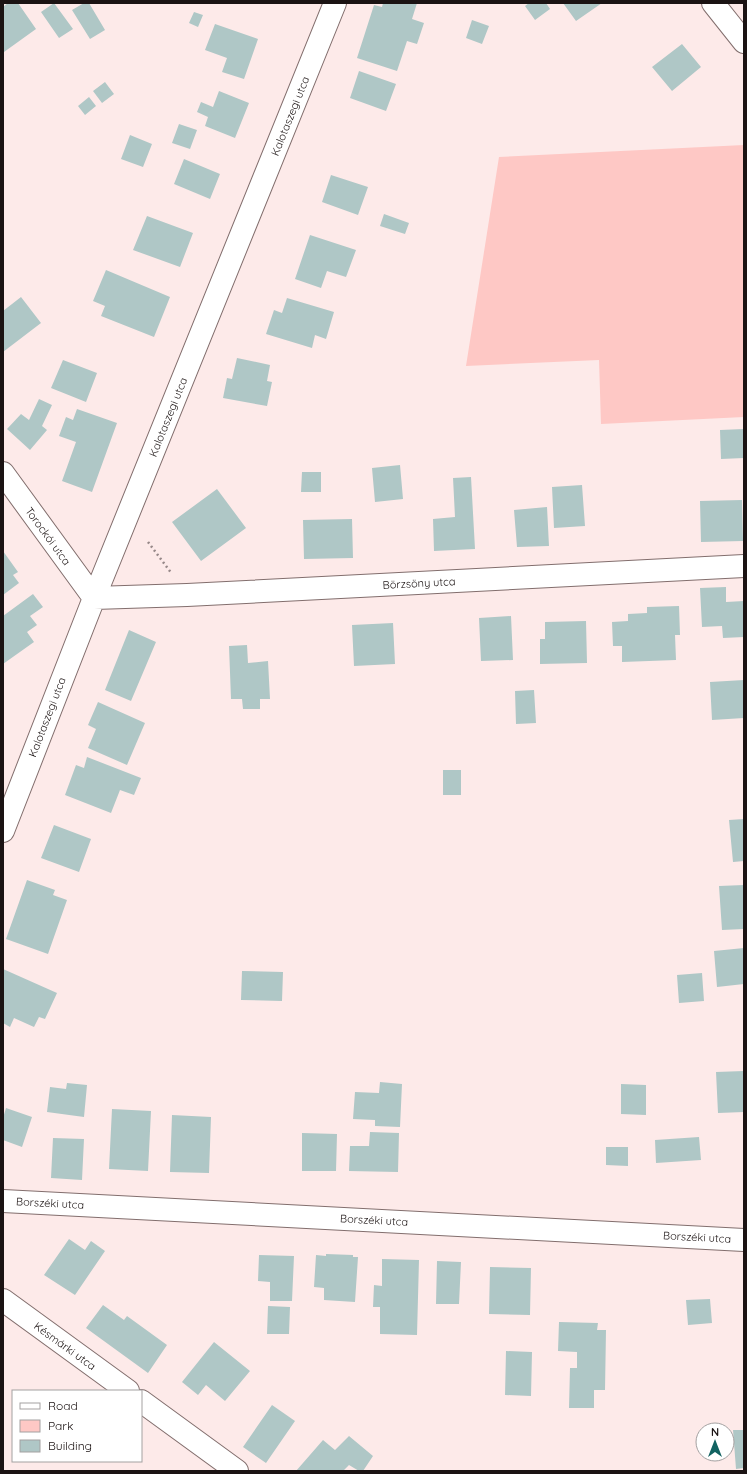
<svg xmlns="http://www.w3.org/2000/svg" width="747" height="1474" viewBox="0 0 747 1474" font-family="Quicksand,sans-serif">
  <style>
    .green { fill: #fec8c5 }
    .building { fill: #afc7c6 }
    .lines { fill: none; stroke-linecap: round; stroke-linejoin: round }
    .street-casing { stroke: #826e6d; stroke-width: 24 }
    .path { stroke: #968888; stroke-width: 2.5; stroke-dasharray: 2 3; stroke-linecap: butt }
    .street { stroke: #fff; stroke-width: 22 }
    .labels { text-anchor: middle; stroke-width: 3; stroke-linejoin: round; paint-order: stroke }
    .street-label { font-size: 11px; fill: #1b1313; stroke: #fff }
  </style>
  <rect width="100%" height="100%" fill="#fdeae9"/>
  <path class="green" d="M744 145V417L601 424 599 360 466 366 499 157Z"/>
  <path class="building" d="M8 3H18L36 29 4 52 3 7Z
    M54 3 73 29 59 38 41 12Z
    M84 3H89L105 30 90 39 72 10Z
    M383 3H417L412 19 424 23 417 44 407 41 397 71 357 58 374 5 382 7Z
    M529 3H546L550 9 535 20 525 6Z
    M563 3H602L576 21Z
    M194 12 203 15 198 27 189 23Z
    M472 20 489 26 482 44 466 38Z
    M215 24 258 39 244 79 222 72 227 58 205 50Z
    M682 44 701 67 672 91 652 67Z
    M359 71 396 84 386 111 350 98Z
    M105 82 114 94 102 103 93 91Z
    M219 91 249 103 235 138 205 126 208 117 197 112 201 102 213 107Z
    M89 97 96 106 85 115 78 106Z
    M179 124 197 130 190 149 172 143Z
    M130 135 152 144 143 167 121 159Z
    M184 159 220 174 210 199 174 184Z
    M331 175 368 187 358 215 322 202Z
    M384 214 409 223 405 234 380 226Z
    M147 216 193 233 180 267 133 250Z
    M310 235 356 250 346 277 327 271 321 288 295 279Z
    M106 270 170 297 154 337 101 316 105 306 93 301Z
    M21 297 41 323 3 352V311Z
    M287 298 334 312 326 339 315 335 312 348 266 334 274 310 282 313Z
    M237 358 270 365 267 381 272 382 267 406 223 398 227 378 232 379Z
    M63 360 97 373 86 402 51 388Z
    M39 399 52 405 42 426 47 430 30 450 7 429 21 414 29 420Z
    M77 409 117 423 92 492 62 481 76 442 59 436 66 417 73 420Z
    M744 429V458L721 459 720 430Z
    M400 465 403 499 375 502 372 468Z
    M302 472H321V492H301Z
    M471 477 475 549 434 551 433 519 455 517 453 478Z
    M582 485 585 526 554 528 552 487Z
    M217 489 246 528 201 561 172 522Z
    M742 500 743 541 701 542 700 501Z
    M547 507 549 546 517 547 514 510Z
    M352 519 353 558 304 559 303 520Z
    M3 551 18 572 13 575 19 583 3 595Z
    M726 587V602L744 601V637L723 638 722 626 702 627 700 588Z
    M33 594 43 607 30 616 37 625 27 632 34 642 3 664V616Z
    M679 606 680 635H675L676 660 622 662V646H613L612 622 628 621V614L647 613V607Z
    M511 616 513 660 481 661 479 618Z
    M586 621 587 663 540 664V639H545V622Z
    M393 623 395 664 354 666 352 625Z
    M129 630 156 642 131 701 105 690Z
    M247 645 248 663 268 661 270 699H260V709H243L242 699H231L229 646Z
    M744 680V718L712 720 710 682Z
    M534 690 536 723 516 724 515 691Z
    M98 702 145 723 127 765 88 748 96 729 88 725Z
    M87 757 141 778 134 795 120 790 111 813 65 795 76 765 84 768Z
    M443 770H461V795H443Z
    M744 819V861L733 862 729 820Z
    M54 825 91 839 79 872 41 858Z
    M27 880 55 890 53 895 67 900 48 954 6 939Z
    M744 885V929L722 930 719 886Z
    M744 948V984L717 987 714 951Z
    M3 969 57 993 45 1019 39 1017 34 1027 14 1018 10 1027 3 1023Z
    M242 971 283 972 282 1001 241 1000Z
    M702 973 704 1001 679 1003 677 975Z
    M744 1071V1112L718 1113 716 1072Z
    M380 1082 402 1084 400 1127 375 1126V1120L353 1119 355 1092 379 1093Z
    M67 1083 87 1085 84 1117 47 1112 50 1087 66 1089Z
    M621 1084 646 1085V1115L621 1114Z
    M6 1108 32 1117 22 1147 3 1140V1118Z
    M112 1109 151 1111 148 1171 109 1169Z
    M172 1115 211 1117 209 1173 170 1172Z
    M370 1132 399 1133 398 1172 349 1171 350 1146H369Z
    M302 1133 337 1134 336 1171H302Z
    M699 1137 701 1160 656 1163 655 1140Z
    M53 1138 84 1139 82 1180 51 1178Z
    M606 1147H628V1166L606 1165Z
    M69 1239 85 1250 91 1241 105 1251 75 1295 44 1275Z
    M326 1254 353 1255V1257H358L355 1302 324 1300V1288L314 1287 316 1255 326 1256Z
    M259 1255 294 1256 292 1301H270V1282L258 1281Z
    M382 1259 419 1260 417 1335 380 1334V1307H373L374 1285 382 1286Z
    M437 1261 461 1262 459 1304H436Z
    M490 1267 531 1268 530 1315 489 1314Z
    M710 1299 712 1323 688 1325 686 1300Z
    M103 1305 124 1320 127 1316 167 1345 148 1373 86 1328Z
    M268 1306 290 1307 289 1334H267Z
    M559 1322 598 1323 597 1330H606L605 1390H594V1408H569L570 1368H577V1352L558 1351Z
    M214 1342 250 1371 225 1401 206 1385 198 1395 182 1382Z
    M506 1351 532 1352 531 1396 505 1395Z
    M272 1405 295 1421 266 1463 243 1447Z
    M733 1430H744V1468L736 1469Z
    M349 1436 373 1456 363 1471H359L349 1465 343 1471H296L323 1440 335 1450Z"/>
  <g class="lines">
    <defs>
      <path id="street" d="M713 3 744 42
        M3 473 94 598 187 595 744 566
        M3 831 94 598 335 3
        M3 1201 744 1240
        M3 1300 128 1391
        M141 1401 237 1471"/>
    </defs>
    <use href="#street" class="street-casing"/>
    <path class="path" d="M148 542 172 574"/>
    <use href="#street" class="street"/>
  </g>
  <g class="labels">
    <g class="street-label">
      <text transform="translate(290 116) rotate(-68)" y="4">Kalotaszegi utca</text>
      <text transform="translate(168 417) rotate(-68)" y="4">Kalotaszegi utca</text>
      <text transform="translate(48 536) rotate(54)" y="4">Torockói utca</text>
      <text transform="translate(419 583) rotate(-3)" y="4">Börzsöny utca</text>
      <text transform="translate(47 717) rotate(-69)" y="4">Kalotaszegi utca</text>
      <text transform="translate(50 1203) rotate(3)" y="4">Borszéki utca</text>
      <text transform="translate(374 1220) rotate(3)" y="4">Borszéki utca</text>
      <text transform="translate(697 1237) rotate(3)" y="4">Borszéki utca</text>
      <text transform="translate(65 1346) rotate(36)" y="4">Késmárki utca</text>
    </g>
  </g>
  <rect width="747" height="1474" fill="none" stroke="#1b1313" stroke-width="8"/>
  <rect x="12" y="1390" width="130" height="72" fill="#ffffff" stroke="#a4a1a1"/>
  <rect x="20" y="1403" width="20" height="6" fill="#ffffff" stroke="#a4a1a1"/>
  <text x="48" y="1410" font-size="12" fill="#1b1313">Road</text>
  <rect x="20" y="1420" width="20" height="12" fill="#fec8c5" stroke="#a4a1a1"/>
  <text x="48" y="1430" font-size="12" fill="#1b1313">Park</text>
  <rect x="20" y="1440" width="20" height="12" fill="#afc7c6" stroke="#a4a1a1"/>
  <text x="48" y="1450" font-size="12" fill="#1b1313">Building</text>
  <g transform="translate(715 1442)"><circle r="19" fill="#ffffff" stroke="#a4a1a1"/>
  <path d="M0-3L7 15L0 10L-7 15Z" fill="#116261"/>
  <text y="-6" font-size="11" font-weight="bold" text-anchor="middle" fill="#1b1313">N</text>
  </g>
</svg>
